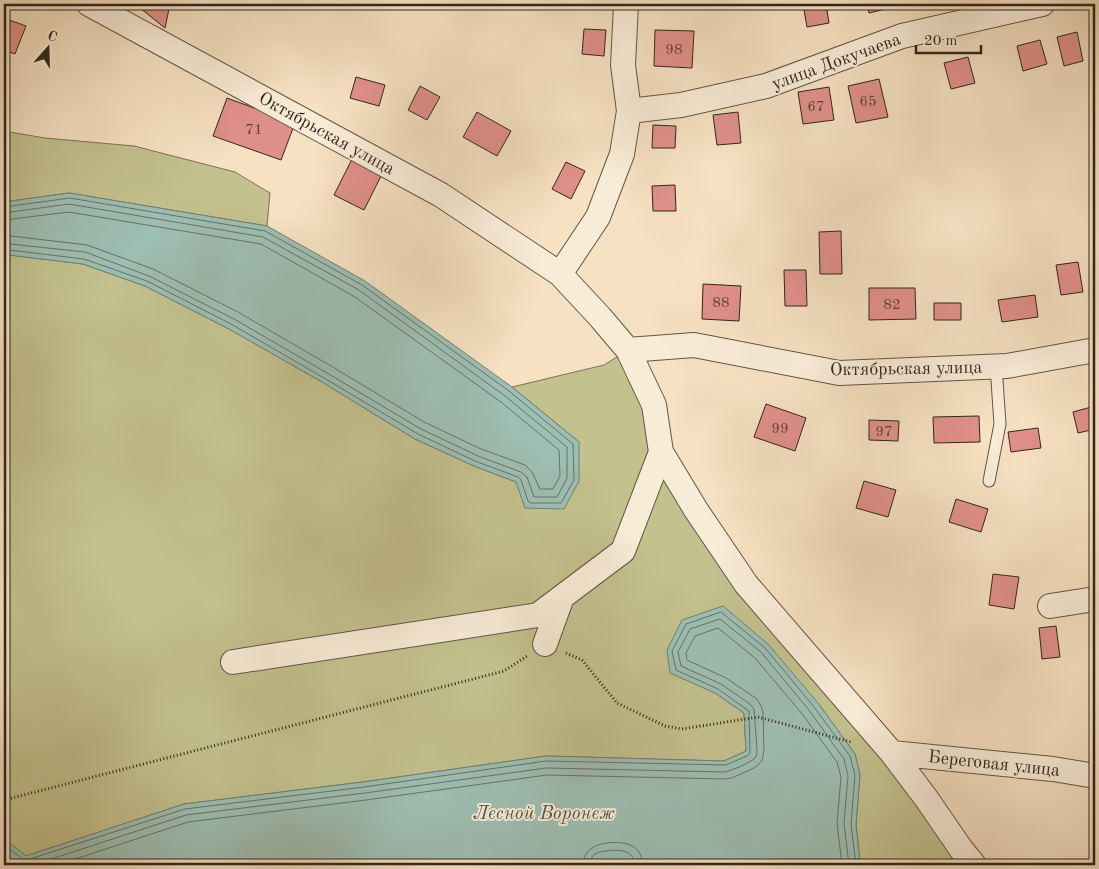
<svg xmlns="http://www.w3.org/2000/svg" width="1099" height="869" viewBox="0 0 1099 869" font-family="'Old Standard TT',serif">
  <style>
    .green { fill: #c3c18e; stroke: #797456 }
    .water { fill: #9dbeb2; stroke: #718277 }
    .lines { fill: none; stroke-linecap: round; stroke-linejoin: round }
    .shore { stroke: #667268; stroke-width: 1 }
    .building { fill: #e0908a; stroke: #2f271e }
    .service-casing { stroke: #615647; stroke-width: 13 }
    .minor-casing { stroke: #615647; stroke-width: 26 }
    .path { stroke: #2f271e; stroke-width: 3; stroke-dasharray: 1 2.5; stroke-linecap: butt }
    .service { stroke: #f9ecd7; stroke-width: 11 }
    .minor { stroke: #f9ecd7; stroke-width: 24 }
    .labels { text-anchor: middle; stroke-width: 4; stroke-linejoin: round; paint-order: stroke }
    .number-label { font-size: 15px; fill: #5b4139 }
    .street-label { font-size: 18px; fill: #2f271e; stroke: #f9ecd7 }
    .water-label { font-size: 19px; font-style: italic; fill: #50544a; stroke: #f9ecd7 }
  </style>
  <rect width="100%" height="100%" fill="#f6e1c2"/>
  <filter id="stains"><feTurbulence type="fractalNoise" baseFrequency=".004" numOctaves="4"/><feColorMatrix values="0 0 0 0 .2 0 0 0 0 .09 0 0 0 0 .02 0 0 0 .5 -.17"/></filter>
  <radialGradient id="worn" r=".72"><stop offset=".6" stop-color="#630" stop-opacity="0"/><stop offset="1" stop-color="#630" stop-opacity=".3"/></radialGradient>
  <path class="green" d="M4 131 45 138 134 146 235 172 270 193 267 226 69 193 4 202Z
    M9 255 83 264 145 286 229 329 322 382 415 439 474 466 516 482 579 442 512 387 604 365 628 350 696 510 974 865H864L860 862 856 824 860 775 855 754 818 703 671 673 715 693 744 713 746 751 724 761 546 756 363 782 184 804 26 856 4 839V257Z
    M618 861 630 865H584Z"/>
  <path class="water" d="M69 193 267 226 365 281 512 387 579 442V481L564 509 525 508 516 482 474 466 415 439 322 382 229 329 145 286 83 264 9 255 4 257V202Z
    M723 606 768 644 818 703 855 754 860 775 856 824 860 862 864 865H630L618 861 584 865H4V839L26 856 184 804 363 782 546 756 724 761 746 751 744 713 715 693 670 673 667 650 682 620Z"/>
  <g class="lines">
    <path class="shore" d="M4 207 70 198 265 231 362 285 509 391 573 444 574 480 561 503H530L528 501 521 480 518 477 475 461 418 434 324 378 231 324 147 281 84 259 9 250 4 252
      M4 213 69 204 263 237 359 290 505 396 567 447V478L557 497H534L527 477 521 472 478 456 421 429 327 373 234 319 149 276 85 252 10 244 4 245
      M4 220 69 212 261 244 355 297 501 402 559 450 560 476 553 489H540L532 472 525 465 481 449 424 422 331 366 238 312 153 269 87 245 11 236 4 237
      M4 845 23 859 27 860 185 809 364 787 546 761 726 765 747 756 750 753 749 711 718 689 676 670 672 651 686 624 721 612 765 648 814 707 850 756 855 775 851 824 856 865
      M33 865 186 815 365 793 546 768 724 772C731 771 750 763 755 758 757 754 757 753 757 750L754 709 750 704 721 684 681 666 678 652 690 629 720 619 761 652 809 710 844 759 848 776 844 823 849 865
      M57 865 188 822 366 800 547 775 724 779 732 778 754 768 759 764 762 760 764 750 763 712 761 706 757 699 726 678 687 660 686 653 695 636 718 628 755 658 803 715 837 762 841 777 837 823 842 865
      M583 865C584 850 593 845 607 843 624 841 642 844 643 865
      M590 865C591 861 591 857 595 854 598 852 603 851 607 851 619 849 634 850 635 865"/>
  </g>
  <path class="building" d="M130 4H170L165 28 140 8Z
    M579 4H610V7L579 6Z
    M803 4H826L829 23 807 27Z
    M867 4H893L894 7 869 13Z
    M4 18 26 26 15 54 4 50Z
    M584 29 606 30 604 56 582 54Z
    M655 30 694 31 692 68 654 66Z
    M1077 32 1083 61 1064 66 1057 37Z
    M1040 40 1047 64 1023 71 1017 46Z
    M968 57 975 83 951 89 944 63Z
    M356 77 385 85 379 106 350 98Z
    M879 79 888 117 856 123 848 86Z
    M420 86 440 97 427 120 408 110Z
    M829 87 834 120 803 124 798 92Z
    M227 98 295 123 281 160 213 136Z
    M477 112 511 131 497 156 463 137Z
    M738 112 741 143 717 145 713 115Z
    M653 125 676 126 675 148H652Z
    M353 157 383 172 364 210 334 195Z
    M566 162 585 171 571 199 552 189Z
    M675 185 676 211H653L652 186Z
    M841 231 842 274H820L819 232Z
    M1078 262 1083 292 1061 295 1056 265Z
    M1091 269H1095V289Z
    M784 270H806L807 306H785Z
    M703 284 741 286 739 321 702 319Z
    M869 288H915L916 319 869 320Z
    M1035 295 1038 317 1002 322 998 300Z
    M934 303H961V320H934Z
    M766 404 806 418 795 451 754 437Z
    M1095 406V429L1078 433 1073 412Z
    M979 416 980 442 934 443 933 417Z
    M869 420 899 421 898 441 869 440Z
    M1038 428 1041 448 1011 452 1008 432Z
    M864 481 896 490 888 517 856 508Z
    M956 499 988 509 981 532 949 522Z
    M993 574 1019 577 1014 609 989 605Z
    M1056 626 1060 657 1042 659 1039 628Z"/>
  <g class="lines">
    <defs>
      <path id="service" d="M989 481 1000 424 996 366"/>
      <path id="minor" d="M89 4 441 195 560 274 600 317 628 350 654 405 661 452 696 510 746 584 892 753 926 798 961 849 974 865
        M629 111 681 105 766 86 902 36 1042 4
        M560 274 598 217 622 154 629 111 623 65 626 4
        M628 350 694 345 839 373 1007 366 1095 350
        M1050 606 1095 599
        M545 644 562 597
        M233 662 538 615 623 551 661 452
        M892 753 1053 769 1095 776"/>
    </defs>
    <use href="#service" class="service-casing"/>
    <use href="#minor" class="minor-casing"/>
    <path class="path" d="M566 653 582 660 617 703 665 726 682 729 758 717 851 742
      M4 800 504 671 527 656"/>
    <use href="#service" class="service"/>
    <use href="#minor" class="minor"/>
  </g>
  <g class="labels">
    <g class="number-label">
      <text x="674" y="54">98</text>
      <text x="868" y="106">65</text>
      <text x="816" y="111">67</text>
      <text x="254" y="134">71</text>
      <text x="721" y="307">88</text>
      <text x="892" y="309">82</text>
      <text x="780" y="433">99</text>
      <text x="884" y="436">97</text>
    </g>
    <g class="street-label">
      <text transform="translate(836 61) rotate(-20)" y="6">улица Докучаева</text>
      <text transform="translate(327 133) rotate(29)" y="6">Октябрьская улица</text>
      <text transform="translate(906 368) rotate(-1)" y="6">Октябрьская улица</text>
      <text transform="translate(994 763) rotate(6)" y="6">Береговая улица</text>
    </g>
    <g class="water-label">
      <text x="544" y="819">Лесной Воронеж</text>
    </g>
  </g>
  <rect width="1099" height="869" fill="none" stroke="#f6e1c2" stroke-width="20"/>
  <rect x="5" y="5" width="1089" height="859" fill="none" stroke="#2f271e" stroke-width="2.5"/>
  <rect x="10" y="10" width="1079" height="849" fill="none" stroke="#2f271e"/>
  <g transform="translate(48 48) rotate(20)" stroke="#f9ecd7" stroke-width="4" paint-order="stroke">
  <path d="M0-4L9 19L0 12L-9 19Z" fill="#2f271e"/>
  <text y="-8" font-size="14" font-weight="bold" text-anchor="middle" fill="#2f271e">С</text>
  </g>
  <path d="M916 45v8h65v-8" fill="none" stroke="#2f271e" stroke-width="2.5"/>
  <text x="924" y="45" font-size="15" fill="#2f271e" stroke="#f9ecd7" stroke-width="4" paint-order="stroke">20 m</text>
  <rect width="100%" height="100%" filter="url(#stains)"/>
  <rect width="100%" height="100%" fill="url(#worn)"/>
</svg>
